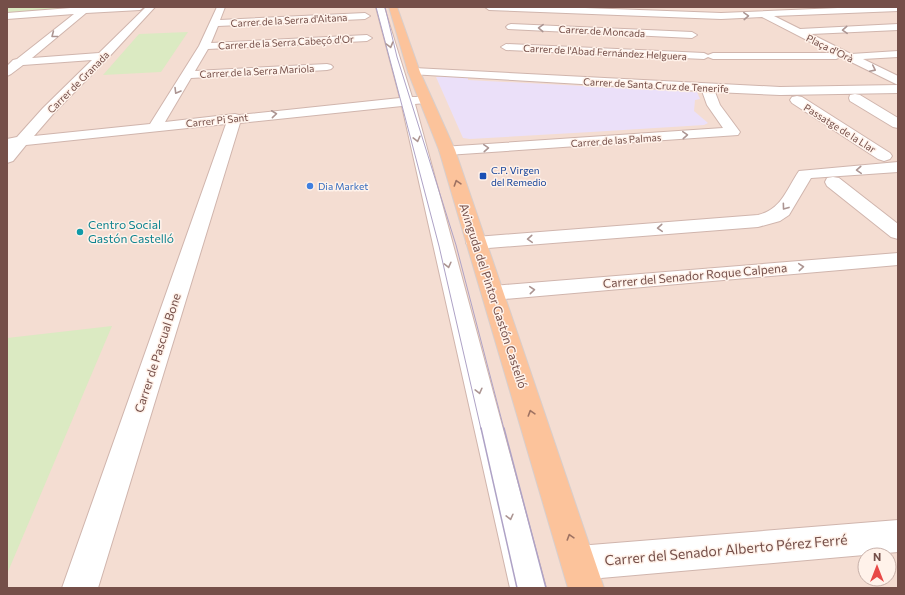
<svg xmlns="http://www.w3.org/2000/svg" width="905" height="595" viewBox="0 0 905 595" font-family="Commissioner,sans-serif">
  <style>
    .residential { fill: #f4ddd2; fill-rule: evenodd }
    .education { fill: #ebe0f9 }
    .green { fill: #dbeac2 }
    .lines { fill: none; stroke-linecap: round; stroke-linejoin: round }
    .minor-casing { stroke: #d0b5ad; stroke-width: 2 }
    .major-casing { stroke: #d8cecc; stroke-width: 2 }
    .minor { fill: #fff; fill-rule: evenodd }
    .major { fill: #fcc39b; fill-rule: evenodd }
    .tram-far1 { stroke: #aea2c6; stroke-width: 1 }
    .tram { stroke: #aea2c6; stroke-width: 1.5 }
    .oneway { stroke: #ac9592 }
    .oneway2 { stroke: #9e7262 }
    .transit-dot { fill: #1a4fb4; stroke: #fff2ea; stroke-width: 1.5 }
    .shop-dot { fill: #3f7fe0; stroke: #fff2ea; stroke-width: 1.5 }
    .culture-dot { fill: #0f9aa8; stroke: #fff2ea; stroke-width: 1.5 }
    .labels { text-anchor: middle; stroke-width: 3; stroke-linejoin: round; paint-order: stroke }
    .far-street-label { font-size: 10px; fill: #754f49; stroke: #fff2ea }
    .far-transit-label { font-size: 10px; fill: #164399; stroke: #fff2ea; text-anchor: start }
    .far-shop-label { font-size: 10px; fill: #366cbe; stroke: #fff2ea; text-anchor: start }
    .culture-label { font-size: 12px; fill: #0d838f; stroke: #fff2ea; text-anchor: start }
    .street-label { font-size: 12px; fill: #754f49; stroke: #fff2ea }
    .near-street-label { font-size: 14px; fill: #754f49; stroke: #fff2ea }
  </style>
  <rect width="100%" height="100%" fill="#fcede3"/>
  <path class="residential" d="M7 7H898V588H7ZM865 555H889V579H865Z"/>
  <path class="education" d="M442 76 468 78V80L697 92 700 99 695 100 694 111 708 123 704 125 591 132 470 139 463 138 436 77Z"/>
  <path class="green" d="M7 7H82L80 8 7 13Z
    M188 32 161 72 103 75 139 34Z
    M112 326 7 574V338Z"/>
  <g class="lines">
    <defs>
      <path id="minor" d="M83 7H144L140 10 86 13 32 58 99 53 146 7H155L108 58 53 114 34 136 150 124 199 46 217 7H225L220 20 365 13 370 16 365 19 218 26 211 43 367 35 372 38 367 41 208 49 195 71 327 64 331 65 333 67 331 69 327 70 191 78 165 122 235 114 239 115 400 98 376 7H384L412 97H425L427 100 425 103 415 104 546 588H510L402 106 240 123 98 588H62L226 124 26 145 13 161 7 163V139L17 137 43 108 92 60 23 65 11 74 7 76V66L13 60 17 59 74 14 7 19V13Z
        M485 7H558L721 13 861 7H898V11L774 16 800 29 898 24V30L811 34 851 54 898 51V57L863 59 898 76V85L841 57 836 59H713L708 57 704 59 506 50 501 47 506 44 704 53 708 55 713 53H832L762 17 721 19 489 10Z
        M511 24 692 32 697 35 692 38 508 29 506 27 508 25Z
        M414 68 780 87 898 85V93L780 95 715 92 720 105 740 132 738 135 447 155 442 153 439 150 442 147 723 128 707 105 702 91 410 74 408 72 410 70Z
        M855 94 860 95 898 118V128L893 127 850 101 849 98 850 95Z
        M797 96 802 97 890 153 892 156 890 159 884 161 878 159 792 103 790 100 792 97Z
        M898 162V172L811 178 789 215 780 221 758 227 476 249 469 247 466 243 469 239 476 237 758 215C782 209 786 190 799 171Z
        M833 177 839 178 898 224V239L891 237 827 186 825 182 827 178Z
        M898 253V265L493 300 485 298 482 293 485 288 493 286Z
        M898 520V552L578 580 566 575 561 563 566 551 578 546Z"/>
      <path id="major" d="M389 7H397L420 72 455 150 604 588H568L439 150 408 72Z"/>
    </defs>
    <use href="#minor" class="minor-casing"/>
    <use href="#major" class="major-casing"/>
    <use href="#minor" class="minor"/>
    <use href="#major" class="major"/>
    <path class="tram-far1" d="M376 7 439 246 481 429
      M385 7 397 57 456 245 504 429"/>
    <path class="tram" d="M481 428 517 588
      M504 428 546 588"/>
  </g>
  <defs><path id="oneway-chevron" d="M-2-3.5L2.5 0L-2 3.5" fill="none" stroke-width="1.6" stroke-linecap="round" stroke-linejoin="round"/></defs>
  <g class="oneway">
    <use href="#oneway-chevron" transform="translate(746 16) rotate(-3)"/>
    <use href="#oneway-chevron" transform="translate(541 28) rotate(-178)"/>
    <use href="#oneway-chevron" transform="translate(845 30) rotate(177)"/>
    <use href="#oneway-chevron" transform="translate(54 35) rotate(142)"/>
    <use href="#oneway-chevron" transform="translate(390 45) rotate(75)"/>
    <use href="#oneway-chevron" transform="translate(873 69) rotate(26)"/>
    <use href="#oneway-chevron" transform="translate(177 91) rotate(121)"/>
    <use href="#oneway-chevron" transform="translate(274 114) rotate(-6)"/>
    <use href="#oneway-chevron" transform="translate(685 135) rotate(-4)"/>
    <use href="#oneway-chevron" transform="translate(417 139) rotate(76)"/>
    <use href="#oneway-chevron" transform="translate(486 148) rotate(-4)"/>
    <use href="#oneway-chevron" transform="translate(859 170) rotate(176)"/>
    <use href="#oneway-chevron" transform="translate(785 207) rotate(126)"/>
    <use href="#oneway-chevron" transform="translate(660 228) rotate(176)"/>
    <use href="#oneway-chevron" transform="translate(530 239) rotate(176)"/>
    <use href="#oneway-chevron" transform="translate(448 265) rotate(76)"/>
    <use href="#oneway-chevron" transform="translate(801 267) rotate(-5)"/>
    <use href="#oneway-chevron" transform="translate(532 290) rotate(-5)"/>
    <use href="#oneway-chevron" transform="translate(479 391) rotate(76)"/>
    <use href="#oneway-chevron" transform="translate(510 517) rotate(76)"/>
  </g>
  <g class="oneway2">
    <use href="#oneway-chevron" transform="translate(457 183) rotate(-108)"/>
    <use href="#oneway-chevron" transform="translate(531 413) rotate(-107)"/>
    <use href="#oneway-chevron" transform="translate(570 537) rotate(-107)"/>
  </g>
  <rect class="transit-dot" x="479" y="172" width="8" height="8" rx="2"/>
  <circle class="shop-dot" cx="310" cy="186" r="4"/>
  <circle class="culture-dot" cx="80" cy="232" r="4"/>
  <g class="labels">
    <g class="far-street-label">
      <text transform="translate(289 20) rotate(-3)" y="4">Carrer de la Serra d'Aitana</text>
      <text transform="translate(602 31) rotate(3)" y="4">Carrer de Moncada</text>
      <text transform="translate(286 42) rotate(-3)" y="4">Carrer de la Serra Cabeçó d'Or</text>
      <text transform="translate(830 48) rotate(26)" y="4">Plaça d'Orà</text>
      <text transform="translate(605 52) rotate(3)" y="4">Carrer de l'Abad Fernández Helguera</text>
      <text transform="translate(257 71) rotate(-3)" y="4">Carrer de la Serra Mariola</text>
      <text transform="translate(78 82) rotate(-45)" y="4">Carrer de Granada</text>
      <text transform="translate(656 85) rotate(3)" y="4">Carrer de Santa Cruz de Tenerife</text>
      <text transform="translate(217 120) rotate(-6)" y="4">Carrer Pi Sant</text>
      <text transform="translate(840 128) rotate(32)" y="4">Passatge de la Llar</text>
      <text transform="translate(616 140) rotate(-4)" y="4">Carrer de las Palmas</text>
    </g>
    <g class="far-transit-label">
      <text x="491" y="174">C.P. Virgen<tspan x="491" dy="12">del Remedio</tspan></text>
    </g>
    <g class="far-shop-label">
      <text x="318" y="190">Dia Market</text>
    </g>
    <g class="culture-label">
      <text x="88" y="229">Centro Social<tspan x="88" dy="14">Gastón Castelló</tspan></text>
    </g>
    <g class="street-label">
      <text transform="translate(695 276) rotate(-5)" y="4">Carrer del Senador Roque Calpena</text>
      <text transform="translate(493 296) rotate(72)" y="4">Avinguda del Pintor Gastón Castelló</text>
      <text transform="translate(158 353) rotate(-72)" y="4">Carrer de Pascual Bone</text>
    </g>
    <g class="near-street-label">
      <text transform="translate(726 550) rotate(-5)" y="5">Carrer del Senador Alberto Pérez Ferré</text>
    </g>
  </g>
  <rect width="905" height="595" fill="none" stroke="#754f49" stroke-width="16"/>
  <g transform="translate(877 567)"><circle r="19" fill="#fff2ea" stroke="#c8b1aa"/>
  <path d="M0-3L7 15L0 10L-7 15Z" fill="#e84947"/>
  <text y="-6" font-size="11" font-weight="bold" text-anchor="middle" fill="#754f49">N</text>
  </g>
</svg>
